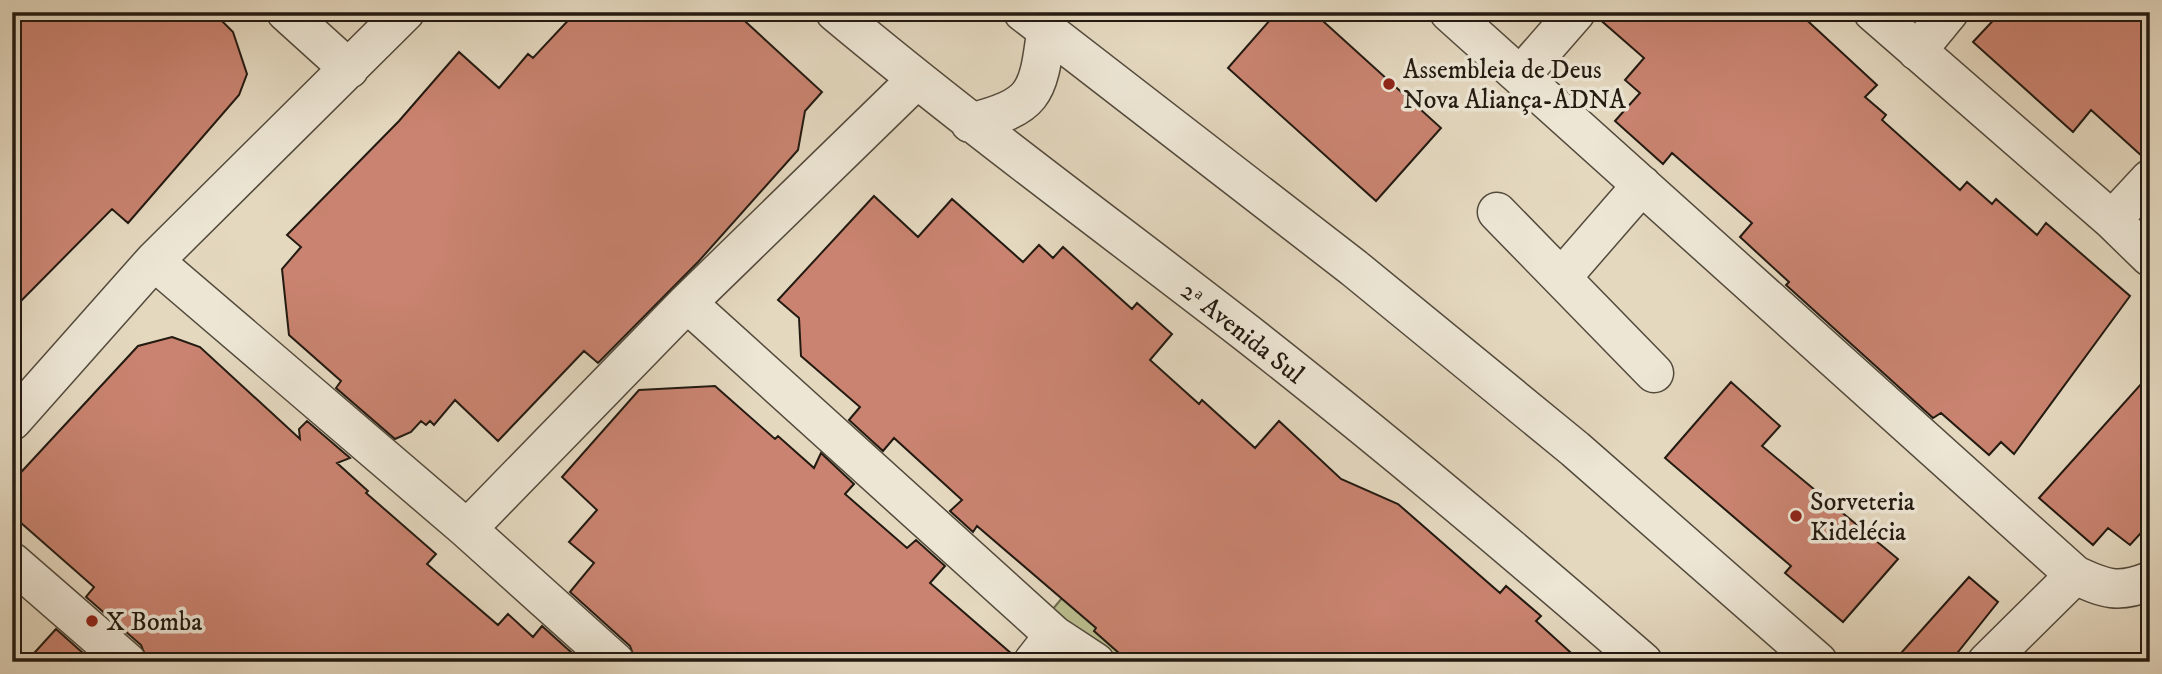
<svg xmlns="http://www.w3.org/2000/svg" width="2162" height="674" viewBox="0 0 2162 674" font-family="'IM FELL DW Pica',serif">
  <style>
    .green { fill: #babd8e; stroke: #6e6c50; stroke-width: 2 }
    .building { fill: #c98370; stroke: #231a11; stroke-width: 2 }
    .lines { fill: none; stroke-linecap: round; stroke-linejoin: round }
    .minor-casing { stroke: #534a3c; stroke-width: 41 }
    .minor { stroke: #ede6d5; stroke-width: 38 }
    .poi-dot { fill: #8f2418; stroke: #ede6d5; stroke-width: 2.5 }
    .labels { text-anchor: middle; stroke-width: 7; stroke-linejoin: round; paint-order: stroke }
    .poi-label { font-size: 26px; fill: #231a11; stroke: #ede6d5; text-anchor: start }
    .street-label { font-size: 26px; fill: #231a11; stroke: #ede6d5 }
  </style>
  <rect width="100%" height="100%" fill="#e4d8bf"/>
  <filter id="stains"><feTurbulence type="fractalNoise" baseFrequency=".00286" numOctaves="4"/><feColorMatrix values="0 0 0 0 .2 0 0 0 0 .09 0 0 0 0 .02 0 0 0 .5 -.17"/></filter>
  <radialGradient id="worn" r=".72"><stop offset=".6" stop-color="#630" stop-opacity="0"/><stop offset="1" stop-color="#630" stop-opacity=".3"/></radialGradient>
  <path class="green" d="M1062 598 1140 662H1009Z"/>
  <path class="building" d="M12 12H213L233 32 247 74 239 95 128 223 112 209 12 310Z
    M576 12H735L822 92 805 111 798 150 698 262 598 363 584 351 498 441 455 400 434 425 430 421 426 425 421 421 411 432 395 439 336 388 341 381 289 335 282 269 301 247 287 235 399 121 459 52 499 88 528 54 533 58Z
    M1277 12H1313L1441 128 1376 201 1228 68Z
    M1597 12H1798L1877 85 1865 97 1886 115 1882 120 1960 190 1967 182 1992 204 1996 199 2037 235 2046 223 2130 296 2014 454 2001 442 1989 455 1941 413 1933 418 1786 285 1789 282 1740 237 1752 223 1672 153 1663 164 1615 121 1640 93 1625 80 1644 58 1597 17Z
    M2001 12H2150V158H2144L2091 110 2073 132 1973 42Z
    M874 196 918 237 952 199 1023 262 1039 245 1053 258 1063 247 1132 309 1137 303 1172 334 1150 360 1199 404 1202 400 1255 448 1279 421 1341 479 1398 504 1500 593 1506 586 1541 616 1536 621 1581 662H1129L1094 631 1096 628 977 526 973 532 950 511 962 500 894 438 883 451 849 420 860 407 801 356 799 318 778 300Z
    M172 337 200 347 300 439 299 429 307 421 350 458 337 463 368 491 366 493 436 554 427 564 498 625 508 614 533 637 542 626 582 662H148L141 645 86 597 94 587 12 515V482L138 346Z
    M2150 374V523L2130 545 2108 528 2093 545 2039 498Z
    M1731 382 1780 426 1762 446 1898 559 1843 622 1785 573 1791 566 1665 458Z
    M715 386 775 439 778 436 814 468 821 453 854 484 845 494 907 548 916 540 945 566 930 583 1013 655 1012 662H636L630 646 570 592 594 563 569 542 597 510 562 477 639 390Z
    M1969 577 1998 602 1950 662H1893Z
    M56 629 93 662H26Z"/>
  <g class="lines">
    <defs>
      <path id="minor" d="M286 12 349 69
        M835 12C969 124 1110 227 1248 334 1383 440 1513 549 1643 662
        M1023 12 1354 268 1575 449 1818 662
        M1449 12 2075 575C2105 589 2118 594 2150 581
        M1873 12 2112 220 2150 257
        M1917 51 1949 12
        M1521 75 1576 12
        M970 123C1034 106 1038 96 1046 32
        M1497 212 1654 373
        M2112 220 2150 179
        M154 261 467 529 615 662
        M1562 277 1642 185
        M687 303 1054 635 1095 662
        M12 421 154 261 405 12
        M467 529 687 303 916 80
        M12 562 127 662
        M1033 662 1054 635
        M1987 662 2075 575"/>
    </defs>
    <use href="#minor" class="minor-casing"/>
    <use href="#minor" class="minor"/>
  </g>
  <g class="poi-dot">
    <circle cx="1389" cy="84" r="7"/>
    <circle cx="1796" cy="516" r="7"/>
    <circle cx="92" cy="621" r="7"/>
  </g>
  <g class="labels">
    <g class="poi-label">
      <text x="1403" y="78">Assembleia de Deus<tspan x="1403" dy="30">Nova Aliança-ADNA</tspan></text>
      <text x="1810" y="510">Sorveteria<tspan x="1810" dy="30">Kidelécia</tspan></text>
      <text x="106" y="630">X Bomba</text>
    </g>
    <g class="street-label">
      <text transform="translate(1243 332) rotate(38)" y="9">2ᵃ Avenida Sul</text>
    </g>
  </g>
  <rect width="2162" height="674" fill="none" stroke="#e4d8bf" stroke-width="42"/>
  <rect x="14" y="14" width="2134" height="646" fill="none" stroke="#231a11" stroke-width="3.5"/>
  <rect x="21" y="21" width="2120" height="632" fill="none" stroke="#231a11" stroke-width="2"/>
  <rect width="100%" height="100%" filter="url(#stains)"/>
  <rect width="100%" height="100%" fill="url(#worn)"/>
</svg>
